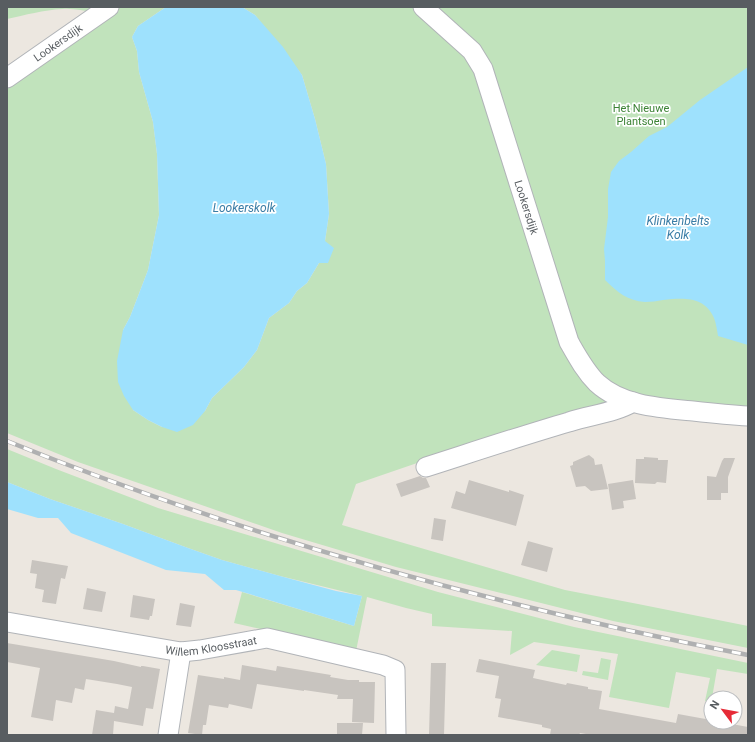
<svg xmlns="http://www.w3.org/2000/svg" width="755" height="742" viewBox="0 0 755 742" font-family="Roboto,sans-serif">
  <style>
    .green { fill: #c1e3bc }
    .water { fill: #9ee1fd }
    .building { fill: #c8c4bf }
    .lines { fill: none; stroke-linecap: round; stroke-linejoin: round }
    .minor-casing { stroke: #b1b4b8; stroke-width: 21 }
    .minor { stroke: #fff; stroke-width: 19 }
    .rail-casing { stroke: #afb0b1; stroke-width: 4.5 }
    .rail { stroke: #fff; stroke-width: 3; stroke-dasharray: 9; stroke-linecap: butt }
    .labels { text-anchor: middle; stroke-width: 3.5; stroke-linejoin: round; paint-order: stroke }
    .street-label { font-size: 11px; fill: #585d61; stroke: #fff }
    .park-label { font-size: 11px; fill: #3c8335; stroke: #fff }
    .water-label { font-size: 12px; font-style: italic; fill: #3a7da6; stroke: #fff }
  </style>
  <rect width="100%" height="100%" fill="#ece7e0"/>
  <path class="green" d="M7 7H101L93 12C83 11 73 8 62 9 44 10 25 15 7 19Z
    M115 7H166L138 26 132 37 137 51 139 72 153 122 157 154 159 215 148 270 130 317 123 330 133 410 148 420 162 427 205 411 212 398 244 367 257 350 269 318 289 303 297 291 307 283 319 263 325 241 329 214 326 164 315 119 302 75 255 15 242 7H414L432 21 464 50 477 71 574 358 622 403 455 450 356 484 342 525 565 590 638 604 748 626V648L613 621 396 567 282 533 78 462 7 433V79Z
    M430 7H748V411L617 392 581 356 487 64Z
    M7 449 56 469 158 508 438 592 574 627 748 663V674L717 669 712 698H711V703L705 701 710 678 676 672 669 708 609 697 618 654 534 642 510 655 512 631 432 626V614L406 608 367 597 356 651 234 623 242 592 354 626 362 596 280 576 222 560 188 548 123 524 50 499 7 482Z
    M552 650 580 655 577 672 536 665Z
    M601 658 611 660 608 680 582 675 583 671 598 673Z"/>
  <path class="water" d="M166 7H242L255 15 283 47 302 75 315 119 326 164 329 214 325 241 334 248 328 263H319L307 283 297 291 289 303 269 318 257 350 244 367 212 398 205 411 193 425 177 432 162 427 148 420 133 410 124 396 118 382 117 361 123 330 130 317 148 270 159 215 157 154 153 122 139 72 137 51 132 37 138 26Z
    M748 67V345L718 336C717 330 716 323 714 318 704 296 684 298 663 300 657 301 651 302 645 302 628 301 617 292 605 280V261L604 249 608 217V189L611 172 619 161 631 152 649 136 667 127 700 100Z
    M7 482 50 499 123 524 188 548 222 560 280 576 336 591 362 596 354 626 236 590H224L205 574 166 570 71 533 58 518H38L7 509Z"/>
  <path class="building" d="M589 455 594 459 595 465 602 464 608 489 591 491 585 486 576 487 570 466 573 465V462Z
    M644 457 658 458V460H668L666 483 657 482 655 484 635 483 636 459H644Z
    M724 458H735L728 477V493H721V500H707V476L716 477 722 461Z
    M420 476 423 478H426L430 487 401 497 396 484Z
    M469 480 509 492V490L524 495 516 526 451 508 456 491 465 494Z
    M633 480 636 499 623 501 624 508 612 510 608 484Z
    M434 518 446 520 443 541 431 539Z
    M528 541 553 548 547 572 521 565Z
    M32 560 68 566 65 579 61 578 56 604 42 602 44 590 35 588 37 574 30 573Z
    M87 588 106 592 102 612 83 609Z
    M133 595 155 599 152 616H150L149 620 130 617Z
    M180 603 195 606 191 627 176 625Z
    M7 643 114 661 141 667V666H143L160 669 153 709 146 708 143 726 114 721 113 735H92L96 710 114 713 115 706 128 709 132 687 117 684 86 679 84 690 75 688 72 703 56 700 53 721 31 717 40 668 7 662Z
    M479 659 535 670 533 678 566 685 567 683 588 687V689L602 691 599 709 676 723 678 714 711 720V722H721L748 727V735H592L580 733 579 735H550L551 729 542 727V725L498 717 501 699 495 698 499 676 476 672Z
    M431 663H446L444 735H429Z
    M242 665 276 671 277 666 331 675 330 677 348 680H359V682H375L374 723 352 722 353 699H337L338 695 304 690V691L257 684 252 709 229 704 228 708 209 705 206 725H203L202 735 188 733 198 675 224 679V677L240 680Z
    M337 723H363L362 735H337Z"/>
  <g class="lines">
    <defs>
      <g id="minor">
        <path id="s1" d="M423 7 472 51 483 69 569 342C577 356 585 371 597 383 622 406 660 408 693 411 711 413 730 415 748 416"/>
        <path id="s2" d="M7 78 109 7"/>
        <path d="M426 467C473 452 521 436 569 422 590 415 615 413 633 402"/>
        <path id="s3" d="M7 622 181 652 200 650 267 638 383 665 395 670 396 735"/>
        <path d="M168 735 181 652"/>
      </g>
    </defs>
    <use href="#minor" class="minor-casing"/>
    <use href="#minor" class="minor"/>
    <defs>
      <path id="rail" d="M7 441C247 538 494 606 748 655"/>
    </defs>
    <use href="#rail" class="rail-casing"/>
    <use href="#rail" class="rail"/>
  </g>
  <g class="labels">
    <g class="street-label">
      <text dy="4" stroke="none"><textPath href="#s2" startOffset="62">Lookersdijk</textPath></text>
      <text dy="4" stroke="none"><textPath href="#s1" startOffset="232">Lookersdijk</textPath></text>
      <text dy="4" stroke="none"><textPath href="#s3" startOffset="207">Willem Kloosstraat</textPath></text>
    </g>
    <g class="park-label">
      <text x="641" y="112">Het Nieuwe<tspan x="641" dy="13">Plantsoen</tspan></text>
    </g>
    <g class="water-label">
      <text x="244" y="212">Lookerskolk</text>
      <text x="678" y="225">Klinkenbelts<tspan x="678" dy="14">Kolk</tspan></text>
    </g>
  </g>
  <rect width="755" height="742" fill="none" stroke="#585d61" stroke-width="16"/>
  <g transform="translate(723 710) rotate(302)"><circle r="19" fill="#ffffff" stroke="#bcbec0"/>
  <path d="M0-3L7 15L0 10L-7 15Z" fill="#e62b37"/>
  <text y="-6" font-size="11" font-weight="bold" text-anchor="middle" fill="#585d61">N</text>
  </g>
</svg>
